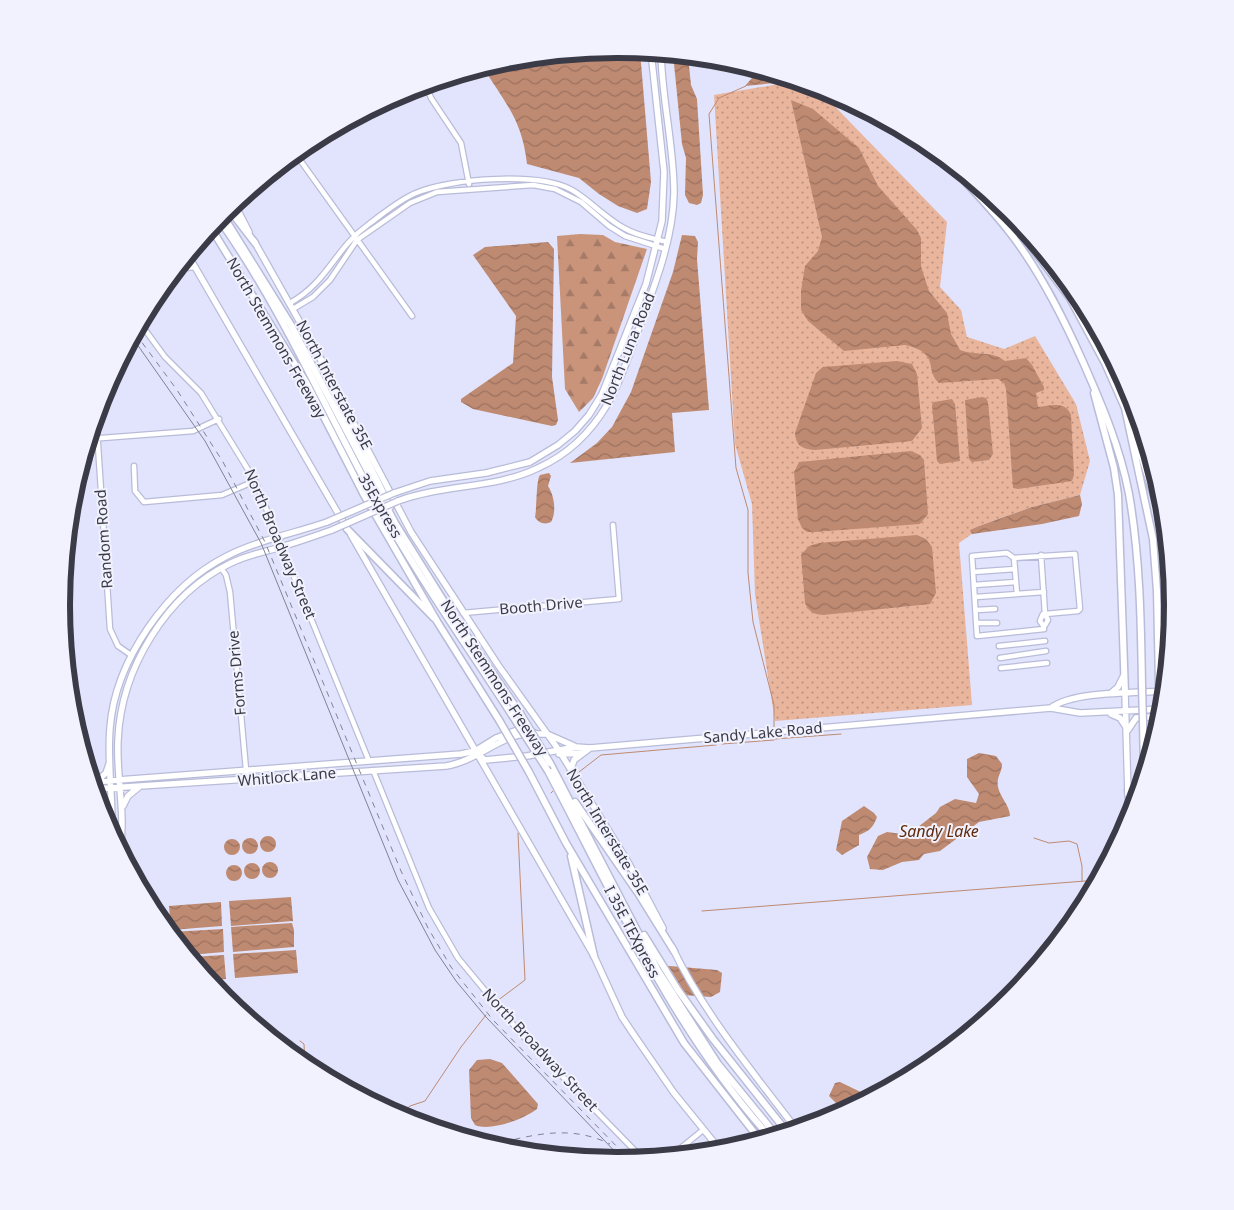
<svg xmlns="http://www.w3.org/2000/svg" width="1234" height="1210" viewBox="0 0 1234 1210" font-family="'Noto Sans',sans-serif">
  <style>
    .grass { fill: url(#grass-dots) }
    .forest { fill: url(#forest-firs) }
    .water { fill: url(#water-waves) }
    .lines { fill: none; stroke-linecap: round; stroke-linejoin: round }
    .stream { stroke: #bf8a72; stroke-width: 1 }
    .minor-casing { stroke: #b9bcd9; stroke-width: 7 }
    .major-casing { stroke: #b9bcd9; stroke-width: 8 }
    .highway-casing { stroke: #b9bcd9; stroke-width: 9 }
    .minor { stroke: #fff; stroke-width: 4.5 }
    .major { stroke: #fff; stroke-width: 5.5 }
    .highway { stroke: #fff; stroke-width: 6 }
    .tram { stroke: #818294; stroke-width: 1 }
    .rail { stroke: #818294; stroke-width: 1; stroke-dasharray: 6 6; stroke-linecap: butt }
    .major-bridge-casing { stroke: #b9bcd9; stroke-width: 8; stroke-linecap: butt }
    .highway-bridge-casing { stroke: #b9bcd9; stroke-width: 9; stroke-linecap: butt }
    .major-bridge { stroke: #fff; stroke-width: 5.5 }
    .highway-bridge { stroke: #fff; stroke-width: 6 }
    .labels { text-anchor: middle; stroke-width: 4; stroke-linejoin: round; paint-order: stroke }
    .street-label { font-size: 15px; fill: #3a3b47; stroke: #f1f2fe }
    .water-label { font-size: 16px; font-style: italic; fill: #5e2c10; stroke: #f1f2fe }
    .rim { fill: none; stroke: #3a3b47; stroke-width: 6 }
  </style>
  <defs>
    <pattern id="grass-dots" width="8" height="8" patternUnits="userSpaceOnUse" patternTransform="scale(1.25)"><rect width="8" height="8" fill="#e9b59c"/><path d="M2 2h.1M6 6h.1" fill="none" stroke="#be9481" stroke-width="1.8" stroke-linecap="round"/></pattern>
    <pattern id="forest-firs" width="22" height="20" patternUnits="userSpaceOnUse" patternTransform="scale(1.25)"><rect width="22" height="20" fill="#ca947b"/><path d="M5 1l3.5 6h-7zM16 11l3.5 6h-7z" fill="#a57a67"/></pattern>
    <pattern id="water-waves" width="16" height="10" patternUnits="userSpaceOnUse" patternTransform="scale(1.25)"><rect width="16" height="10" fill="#bf8a72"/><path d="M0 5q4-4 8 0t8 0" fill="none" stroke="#9c725f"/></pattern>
  </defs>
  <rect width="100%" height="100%" fill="#e1e4fc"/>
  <path class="grass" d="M797 81 816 87 947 222 940 287 961 310 967 337 1004 349 1035 336 1076 404 1090 461 1080 495 1032 507 979 526 971 530 972 534 959 543 972 705 775 721 755 594 752 504 735 444 714 95Z"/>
  <path class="forest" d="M580 234 603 235 615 242 647 249 602 379 593 398 579 412 565 389 557 236Z"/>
  <path class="water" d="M617 49 640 51 651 182 647 209 637 213 618 206 599 194 579 178 527 164C522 121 508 107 486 72L485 67 509 59Z
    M673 54 688 56 691 85 697 99 703 195 701 203 697 205 689 203 685 195 686 158 682 144Z
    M759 70 796 81 745 86Z
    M791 100 813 109 859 148 878 186 917 230 921 238V266L925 279 929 291 947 313 951 334 960 350C975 356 992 350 1005 361L1026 358 1032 365 1044 387V390L1036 393 1038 407C1051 405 1066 401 1071 415L1074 475 1072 481 1018 489 1013 488 1006 389 1004 383 998 379 939 383C924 370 941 353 905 345L844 351 808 321 801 310V291L805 266 818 251 822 237Z
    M682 235 695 236 698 242 697 259 709 410 672 413 675 452 570 463 597 443 612 427 631 392 673 272Z
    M548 242 554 249 552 377 558 420 556 425 552 426 473 409 461 402V399L513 363 516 316 473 255 485 247Z
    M897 361 912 364 917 374 922 428 912 441 815 450C802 449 796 446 795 433L816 373 823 367Z
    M982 397 986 398 988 402 993 454 989 460 972 462 969 459 965 400Z
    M952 399 955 404 960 461 940 464 937 461 932 405 934 402Z
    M911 451 920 455 924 460 928 514 920 524 815 532H807L802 528 798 519 794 472 799 462Z
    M549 473 551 476 548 486C554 495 557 512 551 522 545 525 538 523 535 517 537 508 536 480 540 475Z
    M1080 495 1082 504 1079 516 1042 524 972 534 970 530 979 526 1032 507Z
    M917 535 926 539 932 547 936 593 930 604 823 615C813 614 809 612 805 603L801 555 809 546 819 543Z
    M979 753 996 756 1002 764C1002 773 996 777 998 787 1000 797 1010 806 1010 816L979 822 940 851 924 854 919 860 902 862 883 870 870 869 867 857 878 836 887 832 901 834 918 827 936 813 940 807 955 799 976 803 979 794 967 777V759Z
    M864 806 874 813 877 817C873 828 869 831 859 835V845L842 855 836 850 842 821Z
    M260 844a8 8 0 1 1 16 0a8 8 0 1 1-16 0Z
    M242 846a8 8 0 1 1 16 0a8 8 0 1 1-16 0Z
    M224 847a8 8 0 1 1 16 0a8 8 0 1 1-16 0Z
    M262 870a8 8 0 1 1 16 0a8 8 0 1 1-16 0Z
    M244 871a8 8 0 1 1 16 0a8 8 0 1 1-16 0Z
    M226 873a8 8 0 1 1 16 0a8 8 0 1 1-16 0Z
    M291 897 293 921 231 926 229 901Z
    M221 902 222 926 171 930 169 906Z
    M292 923 294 930V947L233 952 231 927Z
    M223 929 224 952 188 955 171 934V932Z
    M296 950 298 973 235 978 233 954Z
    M224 955 226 979 209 980 190 957Z
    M658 965 717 970 722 973 720 992 711 997 670 994Z
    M490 1059 502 1063 538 1104 537 1109C524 1119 490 1132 475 1125L471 1118 469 1070 477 1060Z
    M840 1082 871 1097 844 1111 829 1096 835 1083Z"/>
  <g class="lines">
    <path class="stream" d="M746 86 719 98 709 114 736 468 748 510V573L753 622 774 705V727
      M775 739 841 734
      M722 744 774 740
      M579 772 601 755 716 745
      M551 793 553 791
      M1034 838 1049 843 1069 841 1077 844 1082 866V881
      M702 911 1098 880
      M497 1001 525 980 518 833
      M491 1008 492 1004
      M300 1041 304 1044 305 1065
      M278 1043 292 1042
      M399 1116 410 1106 425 1101 461 1047 486 1015"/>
    <defs>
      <path id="minor" d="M426 85 431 98 461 143 469 184
        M295 153 412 316
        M177 269 195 267
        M290 303C328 282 335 248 369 224 384 213 399 200 416 193 451 178 539 172 572 190 591 201 605 218 624 228 637 236 652 238 667 242
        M293 309 313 297 330 280 357 240 410 203 437 192 533 185 555 189 581 202 609 226 625 236 665 249
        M140 323 165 357 201 393 255 481 369 761
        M96 414 110 629 118 646 131 655
        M89 439 193 431 219 419
        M134 466 135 491 144 502 222 495 255 481
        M1041 555 1045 614 1048 620 1044 627 1040 621 1043 614H1045L1078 611 1080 609 1075 554 1014 558 1007 553 972 556 977 636 1044 629
        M1014 558 1017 594
        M221 568 226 575 230 592 247 781
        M973 572 1015 569
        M974 585 1016 582
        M976 597 1044 592
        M976 610 995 609
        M463 613 619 599 613 525
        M976 623H997
        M999 646 1045 641
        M1000 658 1046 651
        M1001 668 1047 663
        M373 770 429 908 458 958 521 1034 643 1159
        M671 1156 703 1130"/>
      <path id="major" d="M234 203 249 232
        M254 241 323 363
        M188 255 346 527
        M330 378 411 532 498 665 558 749 628 862 663 928
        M394 493 430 481 486 473 530 462 558 445 575 431 589 415 602 394 646 284 662 221 664 172 651 52
        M398 501C443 484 495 489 538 468 567 455 591 432 607 405 619 385 627 360 635 339 652 292 673 243 674 193 674 146 662 100 661 53
        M351 535 594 956 622 1017 634 1035 674 1093 721 1151
        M1111 693 1118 687 1124 675
        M1125 693 1128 794
        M1051 708C1072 691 1137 693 1165 691
        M1111 714 1120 718 1126 727
        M1128 730 1136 718 1162 716
        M559 754 581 753
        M479 755 485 760 527 756 576 747 590 748 1051 708 1080 713 1163 709
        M570 772 574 760 590 748
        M97 781 106 773 109 764
        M92 782 461 754 475 751 496 738 523 728 537 734H547L574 746
        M94 789 446 766C477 761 501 735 527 734
        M123 806 128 796 139 787
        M112 834C113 799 107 763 110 728 115 661 167 586 227 556 256 541 295 533 327 522
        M120 850C126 813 116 777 118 740 121 669 166 594 231 563 247 555 264 552 281 547 298 542 315 536 332 530
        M672 947C702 1010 748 1066 790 1121L800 1128"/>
      <path id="highway" d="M935 150C961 177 988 204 1011 234 1041 273 1063 317 1083 362 1102 405 1120 447 1129 494 1140 557 1141 621 1142 686
        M983 189 1017 228 1070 298 1105 363 1125 408 1153 539 1157 591 1159 684
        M228 208 255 243
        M222 214 291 325 395 523 453 616 520 713
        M218 218C279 303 321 400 371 492 413 569 464 641 512 715
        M211 228 307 384 364 495 438 623 499 720
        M321 360 333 391 390 507
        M1094 393 1114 468 1118 495 1125 693
        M1132 426 1160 515 1168 555
        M347 529 434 618
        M1143 722 1144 773
        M550 763 657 969 718 1064 776 1135
        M548 771C615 897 673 1030 770 1137
        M529 772 566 843 684 1043 760 1140
        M1128 790 1131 817
        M575 802 638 893 674 951
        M571 856 594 956
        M644 935 678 990 713 1039 787 1132"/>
    </defs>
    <use href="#minor" class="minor-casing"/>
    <use href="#major" class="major-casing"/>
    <use href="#highway" class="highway-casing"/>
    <use href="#minor" class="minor"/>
    <use href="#major" class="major"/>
    <use href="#highway" class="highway"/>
    <path class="tram" d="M132 337 205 441 261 543 398 880 435 950 456 981 486 1017 624 1161"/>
    <path class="rail" d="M135 333 177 390 223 462 265 542 401 871 428 928 451 967 493 1020 630 1160
      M491 1145C533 1135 569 1124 610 1144"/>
    <defs>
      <path id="major-bridge" d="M327 522 394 493
        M332 530 398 501"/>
      <path id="highway-bridge" d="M1159 684 1160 721
        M1142 686 1143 722
        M520 713 550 763
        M512 715 548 771
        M499 720 529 772"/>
    </defs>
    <use href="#major-bridge" class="major-bridge-casing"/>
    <use href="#highway-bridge" class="highway-bridge-casing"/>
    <use href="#major-bridge" class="major-bridge"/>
    <use href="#highway-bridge" class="highway-bridge"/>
  </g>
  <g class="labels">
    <g class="street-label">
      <text transform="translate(276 338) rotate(60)" y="5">North Stemmons Freeway</text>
      <text transform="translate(628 349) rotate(-68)" y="5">North Luna Road</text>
      <text transform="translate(334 385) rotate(62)" y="5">North Interstate 35E</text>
      <text transform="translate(380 506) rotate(60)" y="5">35Express</text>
      <text transform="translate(104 539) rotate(-94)" y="5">Random Road</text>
      <text transform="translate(280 544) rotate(67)" y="5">North Broadway Street</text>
      <text transform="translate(541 606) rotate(-5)" y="5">Booth Drive</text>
      <text transform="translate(237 673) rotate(-95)" y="5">Forms Drive</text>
      <text transform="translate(494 678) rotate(57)" y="5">North Stemmons Freeway</text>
      <text transform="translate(763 733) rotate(-5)" y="5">Sandy Lake Road</text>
      <text transform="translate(287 777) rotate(-5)" y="5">Whitlock Lane</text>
      <text transform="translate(607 832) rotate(59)" y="5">North Interstate 35E</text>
      <text transform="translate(632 932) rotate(62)" y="5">I 35E TEXpress</text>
      <text transform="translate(540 1050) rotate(47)" y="5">North Broadway Street</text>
    </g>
    <g class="water-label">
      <text x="939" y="837">Sandy Lake</text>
    </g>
  </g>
  <path d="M0 0H1234V1210H0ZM70 605a547 547 0 1 1 1094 0a547 547 0 1 1-1094 0Z" fill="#f1f2fe" fill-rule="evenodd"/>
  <path class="rim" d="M70 605a547 547 0 1 1 1094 0a547 547 0 1 1-1094 0Z"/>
</svg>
